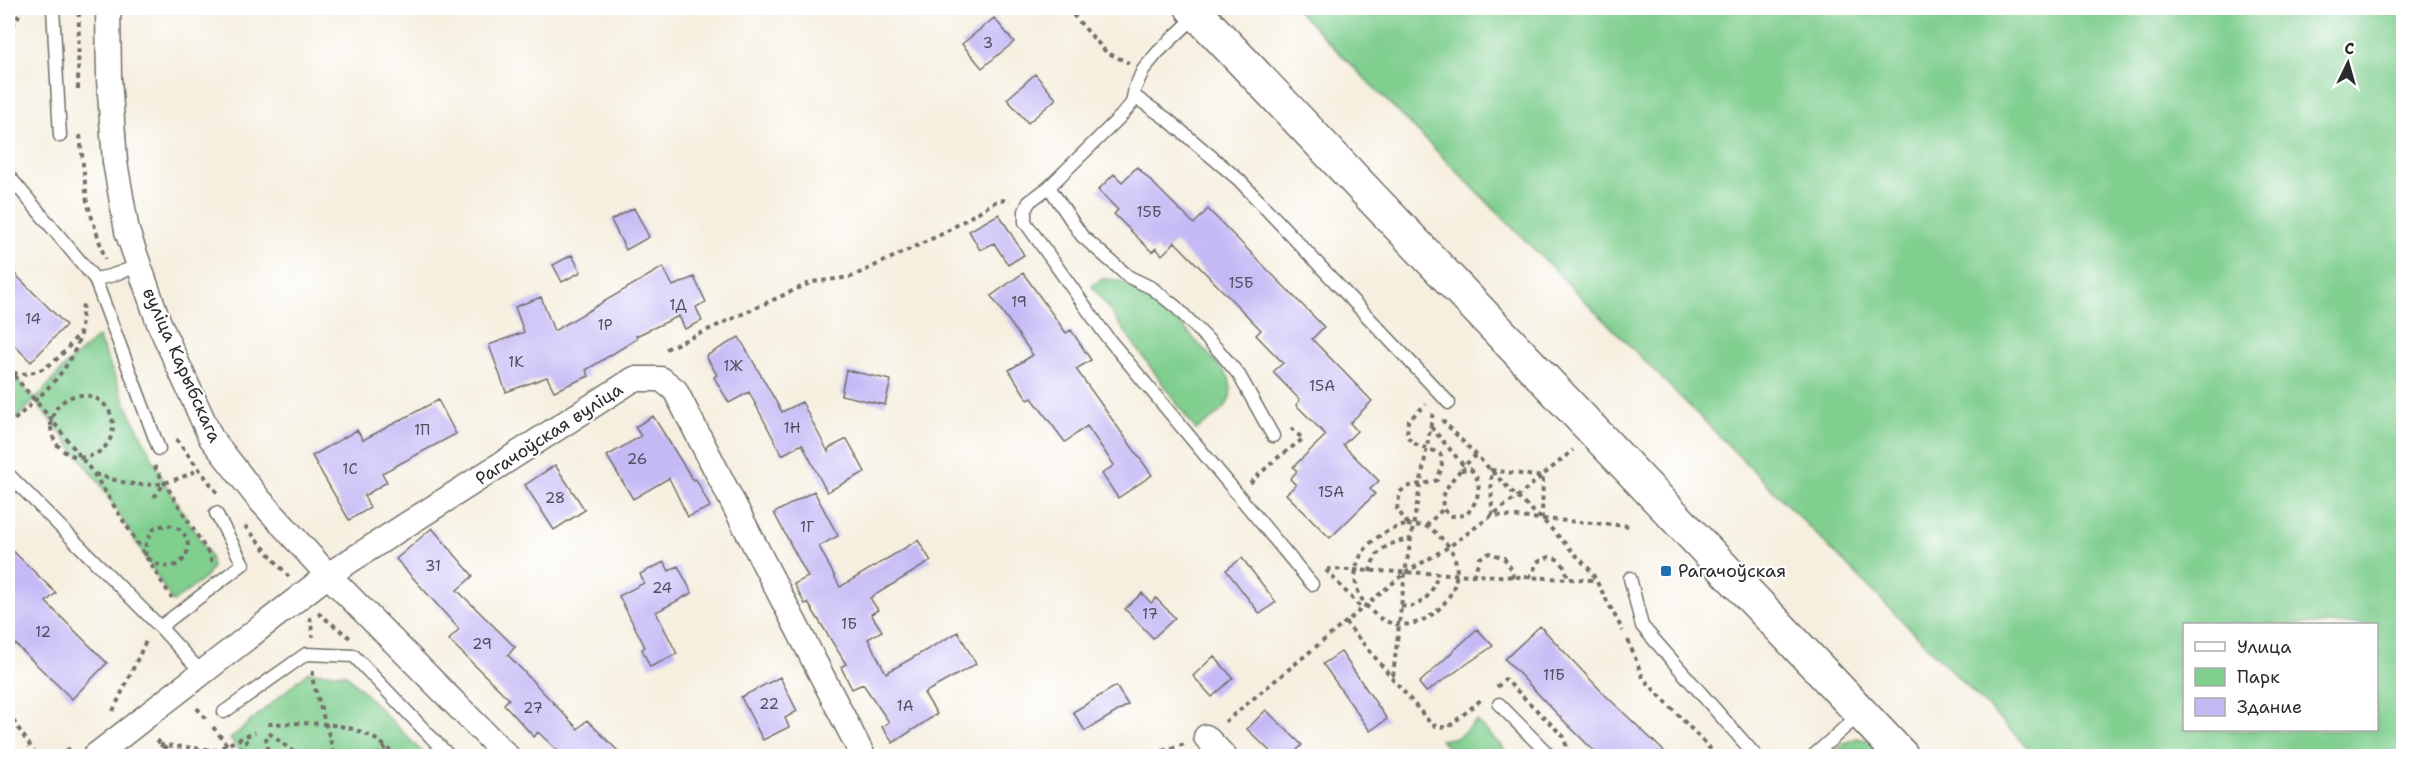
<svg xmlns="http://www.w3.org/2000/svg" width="2411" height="764" viewBox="0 0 2411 764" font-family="'Shantell Sans',sans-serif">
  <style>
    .green { fill: #80cf8f; stroke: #567d5d; stroke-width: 1.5; fill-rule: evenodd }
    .building { fill: #c4b9f5 }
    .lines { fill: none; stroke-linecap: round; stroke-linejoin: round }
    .service-casing { stroke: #72706a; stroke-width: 15 }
    .minor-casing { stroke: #72706a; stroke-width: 27 }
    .secondary-casing { stroke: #72706a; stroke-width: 36 }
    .path { stroke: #72706a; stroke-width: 4; stroke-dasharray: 4.5 4.5; stroke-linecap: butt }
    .service { stroke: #fff; stroke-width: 12 }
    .minor { stroke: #fff; stroke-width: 24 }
    .secondary { stroke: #fff; stroke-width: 33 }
    .poi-dot { fill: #1f6fb2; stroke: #fff; stroke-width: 2 }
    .labels { text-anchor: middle; stroke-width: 4.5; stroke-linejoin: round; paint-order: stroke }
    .number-label { font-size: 15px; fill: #514e5e }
    .street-label { font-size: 18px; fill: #2b2b2b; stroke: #fff }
    .poi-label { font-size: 18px; fill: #2b2b2b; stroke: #fff; text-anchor: start }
  </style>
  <rect width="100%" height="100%" fill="#fff"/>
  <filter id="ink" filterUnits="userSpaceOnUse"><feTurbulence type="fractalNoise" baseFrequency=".0167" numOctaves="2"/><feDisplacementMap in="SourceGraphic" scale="12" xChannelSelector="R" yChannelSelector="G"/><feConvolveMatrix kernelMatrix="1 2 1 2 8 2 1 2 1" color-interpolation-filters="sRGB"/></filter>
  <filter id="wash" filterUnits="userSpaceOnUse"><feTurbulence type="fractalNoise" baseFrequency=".008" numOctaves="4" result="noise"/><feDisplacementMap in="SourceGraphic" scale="24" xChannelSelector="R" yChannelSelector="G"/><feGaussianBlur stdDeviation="1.35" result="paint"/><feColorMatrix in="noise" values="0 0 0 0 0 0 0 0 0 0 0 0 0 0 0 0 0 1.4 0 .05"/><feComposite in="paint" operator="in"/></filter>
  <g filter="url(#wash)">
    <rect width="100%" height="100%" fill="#f6efdf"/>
    <path class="green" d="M1295 8H2403V756H2036ZM2376 624V730H2184V624Z
      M1101 279C1141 278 1171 312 1195 340 1207 353 1219 364 1229 378 1237 407 1216 415 1196 430L1092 286Z
      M98 337 130 413 165 483 210 556 212 567 205 578 173 602 101 485 35 400 8 427V369L35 400 66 365Z
      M308 672 346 674 426 756H244L230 739Z
      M1477 721 1504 749 1501 756H1458L1440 740 1458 737Z
      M1857 738 1868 740 1887 756H1830L1845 743Z"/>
    <g id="blocks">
      <path class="building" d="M994 18 1014 42 982 68 962 44Z
        M1035 74 1056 99 1028 123 1007 99Z
        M1137 167 1194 224 1208 209 1324 327 1312 339 1372 401 1350 423 1357 431 1343 445 1379 481 1370 489 1375 494 1330 538 1286 494 1296 485 1290 479 1297 471 1293 467 1326 435 1296 405 1300 400 1273 372 1283 363 1256 335 1261 330 1175 242 1162 255 1156 248 1152 252 1114 214 1118 210 1098 190 1114 174 1122 182Z
        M634 208 649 237 626 250 611 220Z
        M999 214 1024 255 1008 265 994 243 980 250 969 231Z
        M572 255 581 272 562 282 553 265Z
        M8 267 66 325 31 362 8 339Z
        M663 267 673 286 694 277 706 302 696 307 702 321 685 329 679 316 636 336 637 339 586 370 589 376 554 391 547 377 506 392 489 345 524 332 515 307 541 297 554 331Z
        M1023 273 1066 333 1071 330 1091 360 1076 369 1152 475 1118 498 1102 474 1114 465 1087 426 1065 442 1032 398 1028 400 1009 370 1033 355 991 296Z
        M739 337 782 412 802 402 828 452 829 448 847 439 865 472 827 492 802 444 782 455 749 392 729 403 714 377 717 375 706 356Z
        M846 370 891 380 885 405 841 395Z
        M438 400 456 434 382 473 387 482 364 496 370 508 349 520 312 456 357 430 363 440Z
        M653 416 693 480 696 479 710 507 688 517 669 478 633 499 607 456 641 436 635 427Z
        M555 465 585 510 554 530 525 485Z
        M814 491 838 536 819 546 840 587 918 540 931 561 870 598 878 610 871 614 882 631 868 639 886 673 958 632 976 664 924 693 937 714 893 743 882 727 889 722 863 684 852 689 841 667 846 664 808 603 805 604 794 584 808 577 774 513Z
        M432 528 473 576 457 590 515 647 508 655 578 729 587 720 623 756H563L538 732 534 737 504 704 509 699 449 640 459 629 396 559Z
        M8 546 56 593 46 602 107 663 72 699 8 637Z
        M1242 558 1276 602 1260 614 1226 570Z
        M664 562 669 571 678 566 692 593 656 612 677 654 650 667 642 649 645 647 619 596 644 583 640 574Z
        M1142 593 1151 603 1156 598 1175 618 1153 638 1125 609Z
        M1540 626 1605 695 1669 756H1599L1563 720 1505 659Z
        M1477 629 1493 646 1426 692 1419 683Z
        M1341 652 1387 719 1370 731 1323 664Z
        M1214 656 1233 678 1212 697 1193 676Z
        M780 677 797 711 785 718 789 727 763 740 741 697Z
        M1116 686 1128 705 1085 731 1073 712Z
        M1266 710 1302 745 1291 756H1275L1247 729Z"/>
    </g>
  </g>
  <g filter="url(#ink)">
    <use href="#blocks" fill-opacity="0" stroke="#72706a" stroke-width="1.5"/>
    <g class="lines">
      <defs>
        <path id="service" d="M53 8 60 136
          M1196 16 1158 52 1143 70 1135 88 1132 103 1121 116 1049 187 1029 202 1025 211V222L1107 337 1312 584
          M1134 96 1167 119 1239 180 1449 403
          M8 175 95 279 159 449
          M1049 187 1082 236 1129 277 1152 288 1176 307 1219 351 1239 375 1273 436
          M95 279 110 276 138 266
          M8 474 160 627 203 674
          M1630 578 1642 626 1756 756
          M160 627 243 564 216 513
          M1499 704 1550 756
          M224 712 306 654 354 656 449 756
          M1813 756 1860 714"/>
        <path id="minor" d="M108 8 109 79 115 162 127 231 159 323 211 438 258 498 328 575 507 756
          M1206 737 1224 756
          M95 756 328 575 634 379H661L675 390 863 756"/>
        <path id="secondary" d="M1192 8 1902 756"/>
      </defs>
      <use href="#service" class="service-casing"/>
      <use href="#minor" class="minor-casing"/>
      <use href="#secondary" class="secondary-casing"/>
      <path class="path" d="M1067 8 1106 52 1129 63
        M8 34 23 8
        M8 83 14 111 8 130
        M78 89 79 8
        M80 135 87 202 105 259
        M666 349 812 282 851 277 944 233 998 200 1010 201
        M8 369 51 419 94 474 172 598
        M13 373C43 378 63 356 79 333
        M51 426a31 31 0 1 1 62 0a31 31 0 1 1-62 0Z
        M1442 420 1517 497 1542 519 1591 571 1623 631
        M8 426C34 400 72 373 80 334 82 324 82 312 83 301
        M1431 427 1464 466 1476 455
        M176 439 219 495
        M154 466 210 556 212 565
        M1461 470 1470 469C1485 483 1478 502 1466 515L1451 516 1443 509C1440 490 1454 478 1464 466
        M1491 470 1543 477 1542 519 1492 515Z
        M95 474C127 484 145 490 177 479 184 476 192 474 198 469
        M1250 483 1276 459 1303 439 1289 426
        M154 497 164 484
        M1543 519 1630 526
        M1408 524 1397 509 1400 492C1410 482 1423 486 1437 480L1442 467 1441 455C1429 446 1415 449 1407 436L1408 421 1426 404
        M168 525C199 530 191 572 163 566 156 565 151 560 145 557L146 542 155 527Z
        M1407 525C1413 526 1419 525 1425 526 1431 528 1436 533 1440 537 1492 581 1410 662 1366 605 1338 570 1369 531 1407 525Z
        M245 526 289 577
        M1426 526 1443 509
        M1327 569 1595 580
        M1326 570 1361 608
        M1370 572C1374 549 1390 542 1411 539
        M1473 576 1480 558 1490 553 1504 558 1512 570 1513 578
        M1529 578 1538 562 1549 557C1562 558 1566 568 1568 579
        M1401 606C1420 610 1434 593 1437 575
        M318 613 350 638
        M310 617 313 637
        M1345 622 1432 725 1447 728 1482 699
        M1628 640 1643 678 1717 756
        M313 671 312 678 335 756
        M1393 676 1405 573 1433 412
        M1497 687 1505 679 1564 737 1567 749 1574 756
        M197 708 206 719
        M113 711 147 639
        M8 713 37 756
        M1225 722 1405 573 1450 546 1517 497 1573 450
        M268 724C314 723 362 718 395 756
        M213 727 228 746
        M269 733 299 756
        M266 737 269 756
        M157 740 173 756
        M59 756 73 746
        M158 756 162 745 216 750 255 732
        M232 756 251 737
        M334 756H351
        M376 756 386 747
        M1145 756 1185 744"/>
      <use href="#service" class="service"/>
      <use href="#minor" class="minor"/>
      <use href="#secondary" class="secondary"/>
    </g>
  </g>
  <rect class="poi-dot" x="1660" y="565" width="12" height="12" rx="3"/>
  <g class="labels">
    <g class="number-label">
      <text x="988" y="48">3</text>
      <text x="1149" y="217">15Б</text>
      <text x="1241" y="288">15Б</text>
      <text x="1019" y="307">19</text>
      <text x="678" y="310">1Д</text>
      <text x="33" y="324">14</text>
      <text x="605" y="330">1Р</text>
      <text x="516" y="367">1К</text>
      <text x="733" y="371">1Ж</text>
      <text x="1322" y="391">15А</text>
      <text x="792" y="433">1Н</text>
      <text x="422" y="435">1П</text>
      <text x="637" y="464">26</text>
      <text x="350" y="474">1С</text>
      <text x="1331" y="497">15А</text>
      <text x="555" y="503">28</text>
      <text x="807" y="532">1Г</text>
      <text x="433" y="571">31</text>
      <text x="662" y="593">24</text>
      <text x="1150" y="619">17</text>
      <text x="849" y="629">1Б</text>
      <text x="43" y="637">12</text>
      <text x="482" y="649">29</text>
      <text x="1554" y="680">11Б</text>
      <text x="769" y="709">22</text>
      <text x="905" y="711">1А</text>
      <text x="533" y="713">27</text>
    </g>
    <g class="street-label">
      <text transform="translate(182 365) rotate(66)" y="6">вуліца Карыбскага</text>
      <text transform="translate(549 434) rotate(-33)" y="6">Рагачоўская вуліца</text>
    </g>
    <g class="poi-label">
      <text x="1678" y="577">Рагачоўская</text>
    </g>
  </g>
  <rect width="2411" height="764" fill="none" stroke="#fff" stroke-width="30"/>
  <rect x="2183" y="623" width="195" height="108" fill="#ffffff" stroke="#aaaaaa" stroke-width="1.5"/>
  <rect x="2195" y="642" width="30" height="9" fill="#ffffff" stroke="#aaaaaa" stroke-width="1.5"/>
  <text x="2237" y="653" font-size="18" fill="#2b2b2b">Улица</text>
  <rect x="2195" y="668" width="30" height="18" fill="#80cf8f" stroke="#aaaaaa" stroke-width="1.5"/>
  <text x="2237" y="683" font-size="18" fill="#2b2b2b">Парк</text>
  <rect x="2195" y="698" width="30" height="18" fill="#c4b9f5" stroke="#aaaaaa" stroke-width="1.5"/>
  <text x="2237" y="713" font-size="18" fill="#2b2b2b">Здание</text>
  <g transform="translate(2348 63) rotate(5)" stroke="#ffffff" stroke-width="4.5" paint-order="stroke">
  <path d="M0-4.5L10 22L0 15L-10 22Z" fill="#2b2b2b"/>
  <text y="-9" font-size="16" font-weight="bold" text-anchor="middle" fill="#2b2b2b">С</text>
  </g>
</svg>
